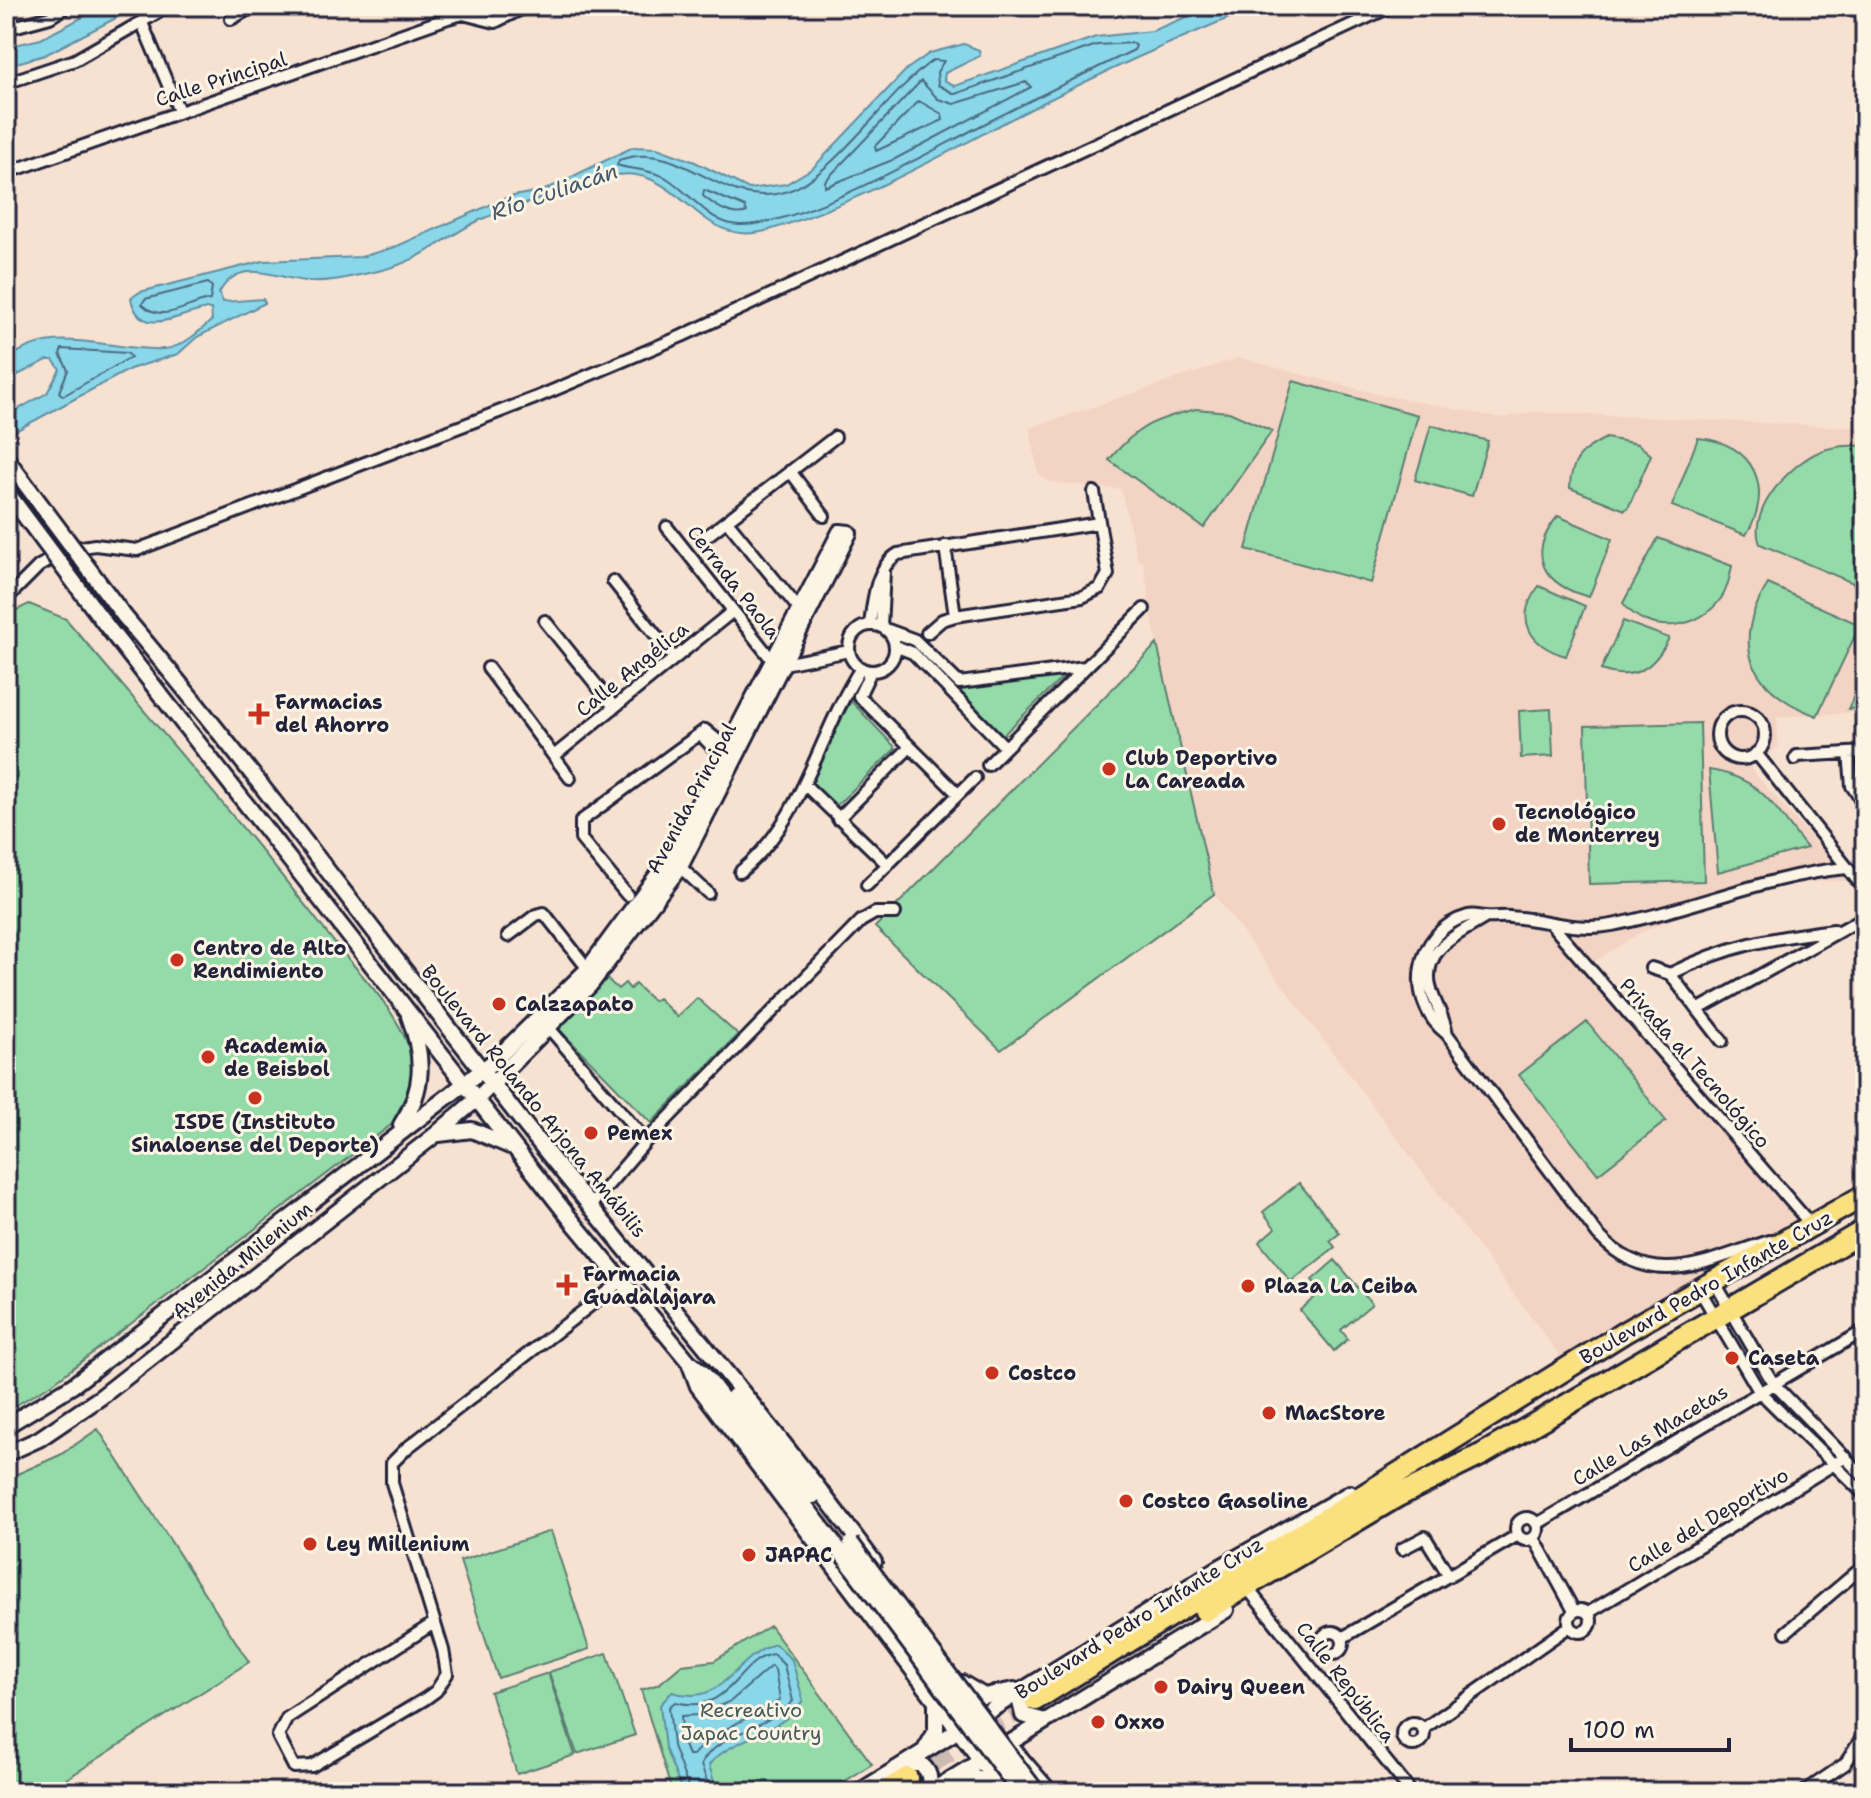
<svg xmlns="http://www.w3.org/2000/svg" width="1871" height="1798" viewBox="0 0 1871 1798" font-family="'Shantell Sans',sans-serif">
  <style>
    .built { fill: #f3d3c3 }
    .green { fill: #94dba9; stroke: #5b7e72; stroke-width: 2 }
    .water { fill: #8ad7e9; stroke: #608fa3; stroke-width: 2 }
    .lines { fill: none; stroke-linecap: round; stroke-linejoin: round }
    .shore { stroke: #4c6a81; stroke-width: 2 }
    .highway-tunnel { stroke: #ccbbb3; stroke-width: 20; stroke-dasharray: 20 10; stroke-linecap: butt }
    .street-casing { stroke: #22223b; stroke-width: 16 }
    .secondary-casing { stroke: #22223b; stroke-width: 20 }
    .highway-casing { stroke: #22223b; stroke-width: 26 }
    .street { stroke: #fcf5e5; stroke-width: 10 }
    .secondary { stroke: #fcf5e5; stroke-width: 14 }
    .highway { stroke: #fbe080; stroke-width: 20 }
    .secondary-bridge-casing { stroke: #22223b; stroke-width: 20; stroke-linecap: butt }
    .secondary-bridge { stroke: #fcf5e5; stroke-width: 14 }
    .poi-dot { fill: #c8321e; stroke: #fcf5e5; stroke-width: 3 }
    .labels { text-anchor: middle; stroke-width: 6; stroke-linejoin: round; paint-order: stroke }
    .street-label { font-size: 20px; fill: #22223b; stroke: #fcf5e5 }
    .poi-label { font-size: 20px; font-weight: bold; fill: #22223b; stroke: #fcf5e5; text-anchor: start }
    .park-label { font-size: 20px; fill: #445a5c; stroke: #fcf5e5 }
    .water-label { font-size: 22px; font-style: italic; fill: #41586f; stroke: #fcf5e5 }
  </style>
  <rect width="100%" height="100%" fill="#f7e1d1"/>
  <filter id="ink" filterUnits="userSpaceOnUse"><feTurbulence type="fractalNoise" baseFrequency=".0125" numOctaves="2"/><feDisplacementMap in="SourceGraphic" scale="16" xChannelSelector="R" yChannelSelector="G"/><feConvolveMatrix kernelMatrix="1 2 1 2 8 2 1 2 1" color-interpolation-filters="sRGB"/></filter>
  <g filter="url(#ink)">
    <path class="built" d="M1239 358 1381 395 1502 418 1534 412 1865 428V712L1777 717 1778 747 1750 768 1849 881 1799 882 1716 901 1639 933 1594 962 1811 1218 1622 1320 1561 1357 1214 894 1157 644 1143 561H1138L1121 489 1049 482 1038 473 1030 428Z"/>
    <path class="green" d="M1293 381 1418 415 1371 583 1246 549Z
      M1196 409 1229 412 1272 431 1204 528 1109 460C1137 426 1153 420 1196 409Z
      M1431 425 1488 441 1472 496 1415 480Z
      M1606 438 1638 444 1651 455 1629 506 1625 510 1570 488C1570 461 1583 449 1606 438Z
      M1698 438C1754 442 1775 489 1746 535L1672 506Z
      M1865 446V588L1760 544C1746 509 1796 457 1827 449 1839 446 1854 445 1865 446Z
      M1558 516 1612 539 1589 597C1544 585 1525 556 1558 516Z
      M1658 538 1732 566C1730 576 1728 588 1722 597 1700 630 1648 637 1623 603Z
      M1768 584 1860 625 1817 716C1751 691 1729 646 1768 584Z
      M1539 586 1585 606 1566 656C1530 646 1513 619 1539 586Z
      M29 604 66 619C155 724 246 828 330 937 356 970 393 1005 408 1045 419 1073 405 1100 391 1125L52 1384 6 1411V615Z
      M1623 621 1669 638C1654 668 1635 682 1601 670Z
      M1157 644 1214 894 1001 1050 875 927Z
      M1865 672V708L1848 709Z
      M1064 676 1003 735 957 688Z
      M851 701 896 748 833 809 805 782Z
      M1551 709 1553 756 1521 758 1519 711Z
      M1700 723 1704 881 1589 884 1585 726Z
      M1709 770C1763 778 1774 808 1807 848L1718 872Z
      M607 979 618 989 625 983 630 989 635 984 653 1001 658 998 677 1017 697 998 738 1035 651 1123 556 1026Z
      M1587 1022 1666 1121 1598 1174 1519 1075Z
      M1299 1183 1340 1233 1330 1241 1335 1247 1291 1282 1259 1242 1275 1228 1263 1212Z
      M1335 1260 1372 1304 1341 1330 1348 1339 1334 1351 1300 1310 1322 1291 1312 1280Z
      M98 1429 249 1662 46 1792H13L6 1782V1479L60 1455Z
      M551 1531 589 1649 498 1678 460 1561Z
      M770 1626 872 1764 828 1792H672L641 1690 659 1684 682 1665 714 1661Z
      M607 1653 635 1735 577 1754 549 1672Z
      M548 1673 575 1755 517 1774 490 1692Z"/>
    <path class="water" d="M104 6H139L45 55 6 66V47L41 39Z
      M1213 6H1258C1179 38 1102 72 1027 111 943 154 859 203 769 230 705 249 688 184 636 175 615 171 591 183 571 189 541 200 509 207 480 220 441 239 423 261 378 271 355 276 330 283 306 281 277 279 240 255 219 293L223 302 263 299 265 303 197 337 178 354 130 369 6 436V416L47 393 60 369 53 360H47L6 381V361C51 321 111 352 164 349 182 348 200 331 212 320L211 309C190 307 140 345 131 298L140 292 263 261 361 257 395 247 508 197 545 190 633 147 657 148 695 162 749 189 786 184 813 168 907 69 930 53 964 44 979 50 980 56 945 73 944 80 955 86 1096 37 1152 31Z
      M775 1644 792 1660 803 1700C785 1733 729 1738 709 1765L717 1792H688L681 1788 665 1748 660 1705 672 1692C725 1708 732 1658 775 1644Z"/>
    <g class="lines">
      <path class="shore" d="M1133 43 1136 46 1134 50C1084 74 1035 98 986 123 929 152 800 227 739 225 710 224 691 194 668 179 653 169 625 169 617 165L619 160C684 137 720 213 788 191 834 176 889 91 933 60L944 61 937 72 938 85 955 94 1097 45Z
        M921 81 938 99 954 104 1026 82 1031 87 895 159 825 187V181Z
        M919 101 942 114 943 120 876 151 875 146Z
        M704 190 745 207 747 212C732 218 715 206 703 196Z
        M208 283 212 287 210 300C187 303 163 325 142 304L145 299Z
        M62 349 127 353 131 357 63 396 59 392 68 370 60 354Z
        M771 1666 775 1670 780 1700C753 1717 711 1732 693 1755H688L683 1743 681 1716 697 1715 731 1701Z
        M690 1792 673 1746 669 1707 675 1702C732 1716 737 1659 773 1654L784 1665 793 1701C772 1727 712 1736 701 1765L711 1792"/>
      <path class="highway-tunnel" d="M907 1778 1035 1700"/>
      <defs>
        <path id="street" d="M441 6 448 18
          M231 19 254 6
          M142 23 179 111
          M6 29 50 17 68 6
          M6 83 75 60 169 6
          M6 173 448 18 463 14 495 22 527 6
          M790 471 824 516
          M727 521 803 614
          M667 527 772 660 784 664 849 651
          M703 539 835 437
          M945 546 955 616
          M613 581 674 658
          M6 599 39 566 70 549 95 545 137 550 535 398 682 336 1392 6
          M545 621 614 707
          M870 625C873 600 876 567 898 554L1099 523
          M849 648a23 23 0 1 1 46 0a23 23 0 1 1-46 0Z
          M881 627 884 572
          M888 630 915 640 959 683
          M927 633 942 620 955 616 1082 597 1100 588 1108 574 1094 492
          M895 646 913 653 1005 747
          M488 668 570 778
          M959 683 1085 667
          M859 696 958 794
          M859 696 871 671
          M1717 735a24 24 0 1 1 48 0a24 24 0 1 1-48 0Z
          M700 734 722 757
          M1756 753 1865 890
          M1849 753 1852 786 1865 806
          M554 756 733 611
          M1795 759 1797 756 1865 752
          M988 765 1144 609
          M804 784 888 865
          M838 819 910 747
          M678 865 708 893
          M740 872C804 820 818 734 861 668
          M867 885 975 778
          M627 895 581 839V821L705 730 727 748
          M1551 924 1812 1226
          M508 936 536 915 544 913 588 969
          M1651 968 1670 974
          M1670 974C1729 945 1769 938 1834 930
          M1670 974 1722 1041
          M1699 1009 1865 917
          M549 1028 646 1141
          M1447 1034C1444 1016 1434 1003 1430 986 1422 947 1460 934 1486 917
          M591 1205 646 1141 861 921 875 913H895
          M1770 1241C1704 1261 1653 1293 1598 1235L1447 1034C1404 1001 1413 931 1468 916 1475 914 1479 917 1486 917 1494 918 1502 916 1510 917 1545 919 1576 932 1612 925 1692 910 1766 875 1847 868
          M1714 1281 1773 1383 1865 1478
          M1699 1289 1759 1391 1865 1495
          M1516 1529a11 11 0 1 1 22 0a11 11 0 1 1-22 0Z
          M1537 1524 1865 1330
          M1534 1538 1574 1611
          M1402 1549 1425 1537 1449 1576
          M1252 1594 1411 1792
          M1569 1621a11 11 0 1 1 22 0a11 11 0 1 1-22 0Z
          M1588 1613 1846 1457
          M434 1623 287 1718 278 1736 294 1767 312 1766 425 1699 436 1691 447 1674 443 1650 392 1483V1463L407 1448 623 1280
          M1786 1632 1865 1565
          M1321 1643a11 11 0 1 1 22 0a11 11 0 1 1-22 0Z
          M1342 1638 1518 1535
          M1402 1734a11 11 0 1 1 22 0a11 11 0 1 1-22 0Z
          M1423 1729 1570 1626
          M1804 1792 1845 1764 1865 1733"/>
        <path id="secondary" d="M124 616C257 774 379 940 507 1102 628 1257 758 1404 874 1562
          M106 625 568 1216 689 1362 698 1386 1005 1792
          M401 1125C425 1089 424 1056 409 1016
          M439 1134 472 1130 510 1146
          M692 1364 703 1373 840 1551
          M734 1396 813 1496
          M6 1426 72 1386 494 1061 588 969 670 858 840 532 849 533 680 867 590 985 478 1098 435 1135 101 1397 39 1439 6 1454
          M962 1683 984 1696 1014 1690
          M1027 1689 1020 1702 1023 1715 1045 1721
          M1010 1746 1050 1792
          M926 1748 936 1731V1699
          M906 1764H921C930 1772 932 1781 926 1792
          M953 1780 975 1778 999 1784
          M859 1792 1217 1569 1350 1493
          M930 1792 1226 1610"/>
        <path id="highway" d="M1205 1611 1398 1496 1483 1454 1865 1230
          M1035 1700 1625 1332 1865 1195
          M884 1792 907 1778"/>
      </defs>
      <use href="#street" class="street-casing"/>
      <use href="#secondary" class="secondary-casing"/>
      <use href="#highway" class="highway-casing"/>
      <use href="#street" class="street"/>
      <use href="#secondary" class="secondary"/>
      <use href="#highway" class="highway"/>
      <defs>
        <path id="secondary-bridge" d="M6 458 124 616
          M6 491 106 625
          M851 1543 1037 1792
          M840 1551 1020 1792"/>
      </defs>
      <use href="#secondary-bridge" class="secondary-bridge-casing"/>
      <use href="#secondary-bridge" class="secondary-bridge"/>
    </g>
  </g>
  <g class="poi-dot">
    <path d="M255 702h8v8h8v8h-8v8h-8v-8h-8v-8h8z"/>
    <circle cx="1109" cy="769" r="8"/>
    <circle cx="1499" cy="824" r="8"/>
    <circle cx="177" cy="960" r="8"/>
    <circle cx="499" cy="1004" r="8"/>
    <circle cx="208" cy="1057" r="8"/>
    <circle cx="255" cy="1098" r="8"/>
    <circle cx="591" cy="1133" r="8"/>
    <path d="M563 1273h8v8h8v8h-8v8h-8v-8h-8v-8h8z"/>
    <circle cx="1248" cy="1286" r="8"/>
    <circle cx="1732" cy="1358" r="8"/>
    <circle cx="992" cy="1373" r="8"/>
    <circle cx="1269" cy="1413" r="8"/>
    <circle cx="1126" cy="1501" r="8"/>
    <circle cx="310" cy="1544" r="8"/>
    <circle cx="749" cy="1555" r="8"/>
    <circle cx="1161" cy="1687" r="8"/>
    <circle cx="1098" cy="1722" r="8"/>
  </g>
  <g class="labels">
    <g class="street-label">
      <text transform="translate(221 79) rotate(-18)" y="7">Calle Principal</text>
      <text transform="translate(734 582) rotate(52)" y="7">Cerrada Paola</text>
      <text transform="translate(632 669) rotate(-39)" y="7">Calle Angélica</text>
      <text transform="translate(691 798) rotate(-62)" y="7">Avenida Principal</text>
      <text transform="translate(1695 1063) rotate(49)" y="7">Privada al Tecnológico</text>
      <text transform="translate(534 1101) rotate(51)" y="7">Boulevard Rolando Arjona Amábilis</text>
      <text transform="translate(242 1260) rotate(-39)" y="7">Avenida Milenium</text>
      <text transform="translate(1706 1287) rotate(-30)" y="7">Boulevard Pedro Infante Cruz</text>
      <text transform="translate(1650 1435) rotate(-31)" y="7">Calle Las Macetas</text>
      <text transform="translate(1708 1520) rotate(-31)" y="7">Calle del Deportivo</text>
      <text transform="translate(1139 1618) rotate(-32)" y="7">Boulevard Pedro Infante Cruz</text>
      <text transform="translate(1346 1682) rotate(52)" y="7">Calle República</text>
    </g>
    <g class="poi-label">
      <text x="275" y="709">Farmacias<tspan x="275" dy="23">del Ahorro</tspan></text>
      <text x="1125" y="765">Club Deportivo<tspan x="1125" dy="23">La Careada</tspan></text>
      <text x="1515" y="819">Tecnológico<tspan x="1515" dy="23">de Monterrey</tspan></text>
      <text x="193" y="955">Centro de Alto<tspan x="193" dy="23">Rendimiento</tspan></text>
      <text x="515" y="1011">Calzzapato</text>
      <text x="224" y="1053">Academia<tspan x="224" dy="23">de Beisbol</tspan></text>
      <text x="255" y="1129" text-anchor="middle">ISDE (Instituto<tspan x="255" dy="23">Sinaloense del Deporte)</tspan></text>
      <text x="607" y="1140">Pemex</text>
      <text x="583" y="1281">Farmacia<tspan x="583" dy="23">Guadalajara</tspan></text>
      <text x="1264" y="1293">Plaza La Ceiba</text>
      <text x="1748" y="1365">Caseta</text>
      <text x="1008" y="1380">Costco</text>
      <text x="1285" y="1420">MacStore</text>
      <text x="1142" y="1508">Costco Gasoline</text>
      <text x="326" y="1551">Ley Millenium</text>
      <text x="765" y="1562">JAPAC</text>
      <text x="1177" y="1694">Dairy Queen</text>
      <text x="1114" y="1729">Oxxo</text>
    </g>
    <g class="park-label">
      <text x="751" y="1717">Recreativo<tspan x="751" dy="23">Japac Country</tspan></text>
    </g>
    <g class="water-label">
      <text transform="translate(554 191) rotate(-19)" y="8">Río Culiacán</text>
    </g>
  </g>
  <rect width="1871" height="1798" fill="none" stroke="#fcf5e5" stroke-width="32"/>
  <rect x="16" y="16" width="1839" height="1766" fill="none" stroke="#22223b" stroke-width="3" filter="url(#ink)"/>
  <path d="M1571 1738v12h158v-12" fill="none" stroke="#22223b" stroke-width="4"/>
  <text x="1583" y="1738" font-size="24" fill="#22223b" stroke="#fcf5e5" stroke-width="6" paint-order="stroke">100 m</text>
</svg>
